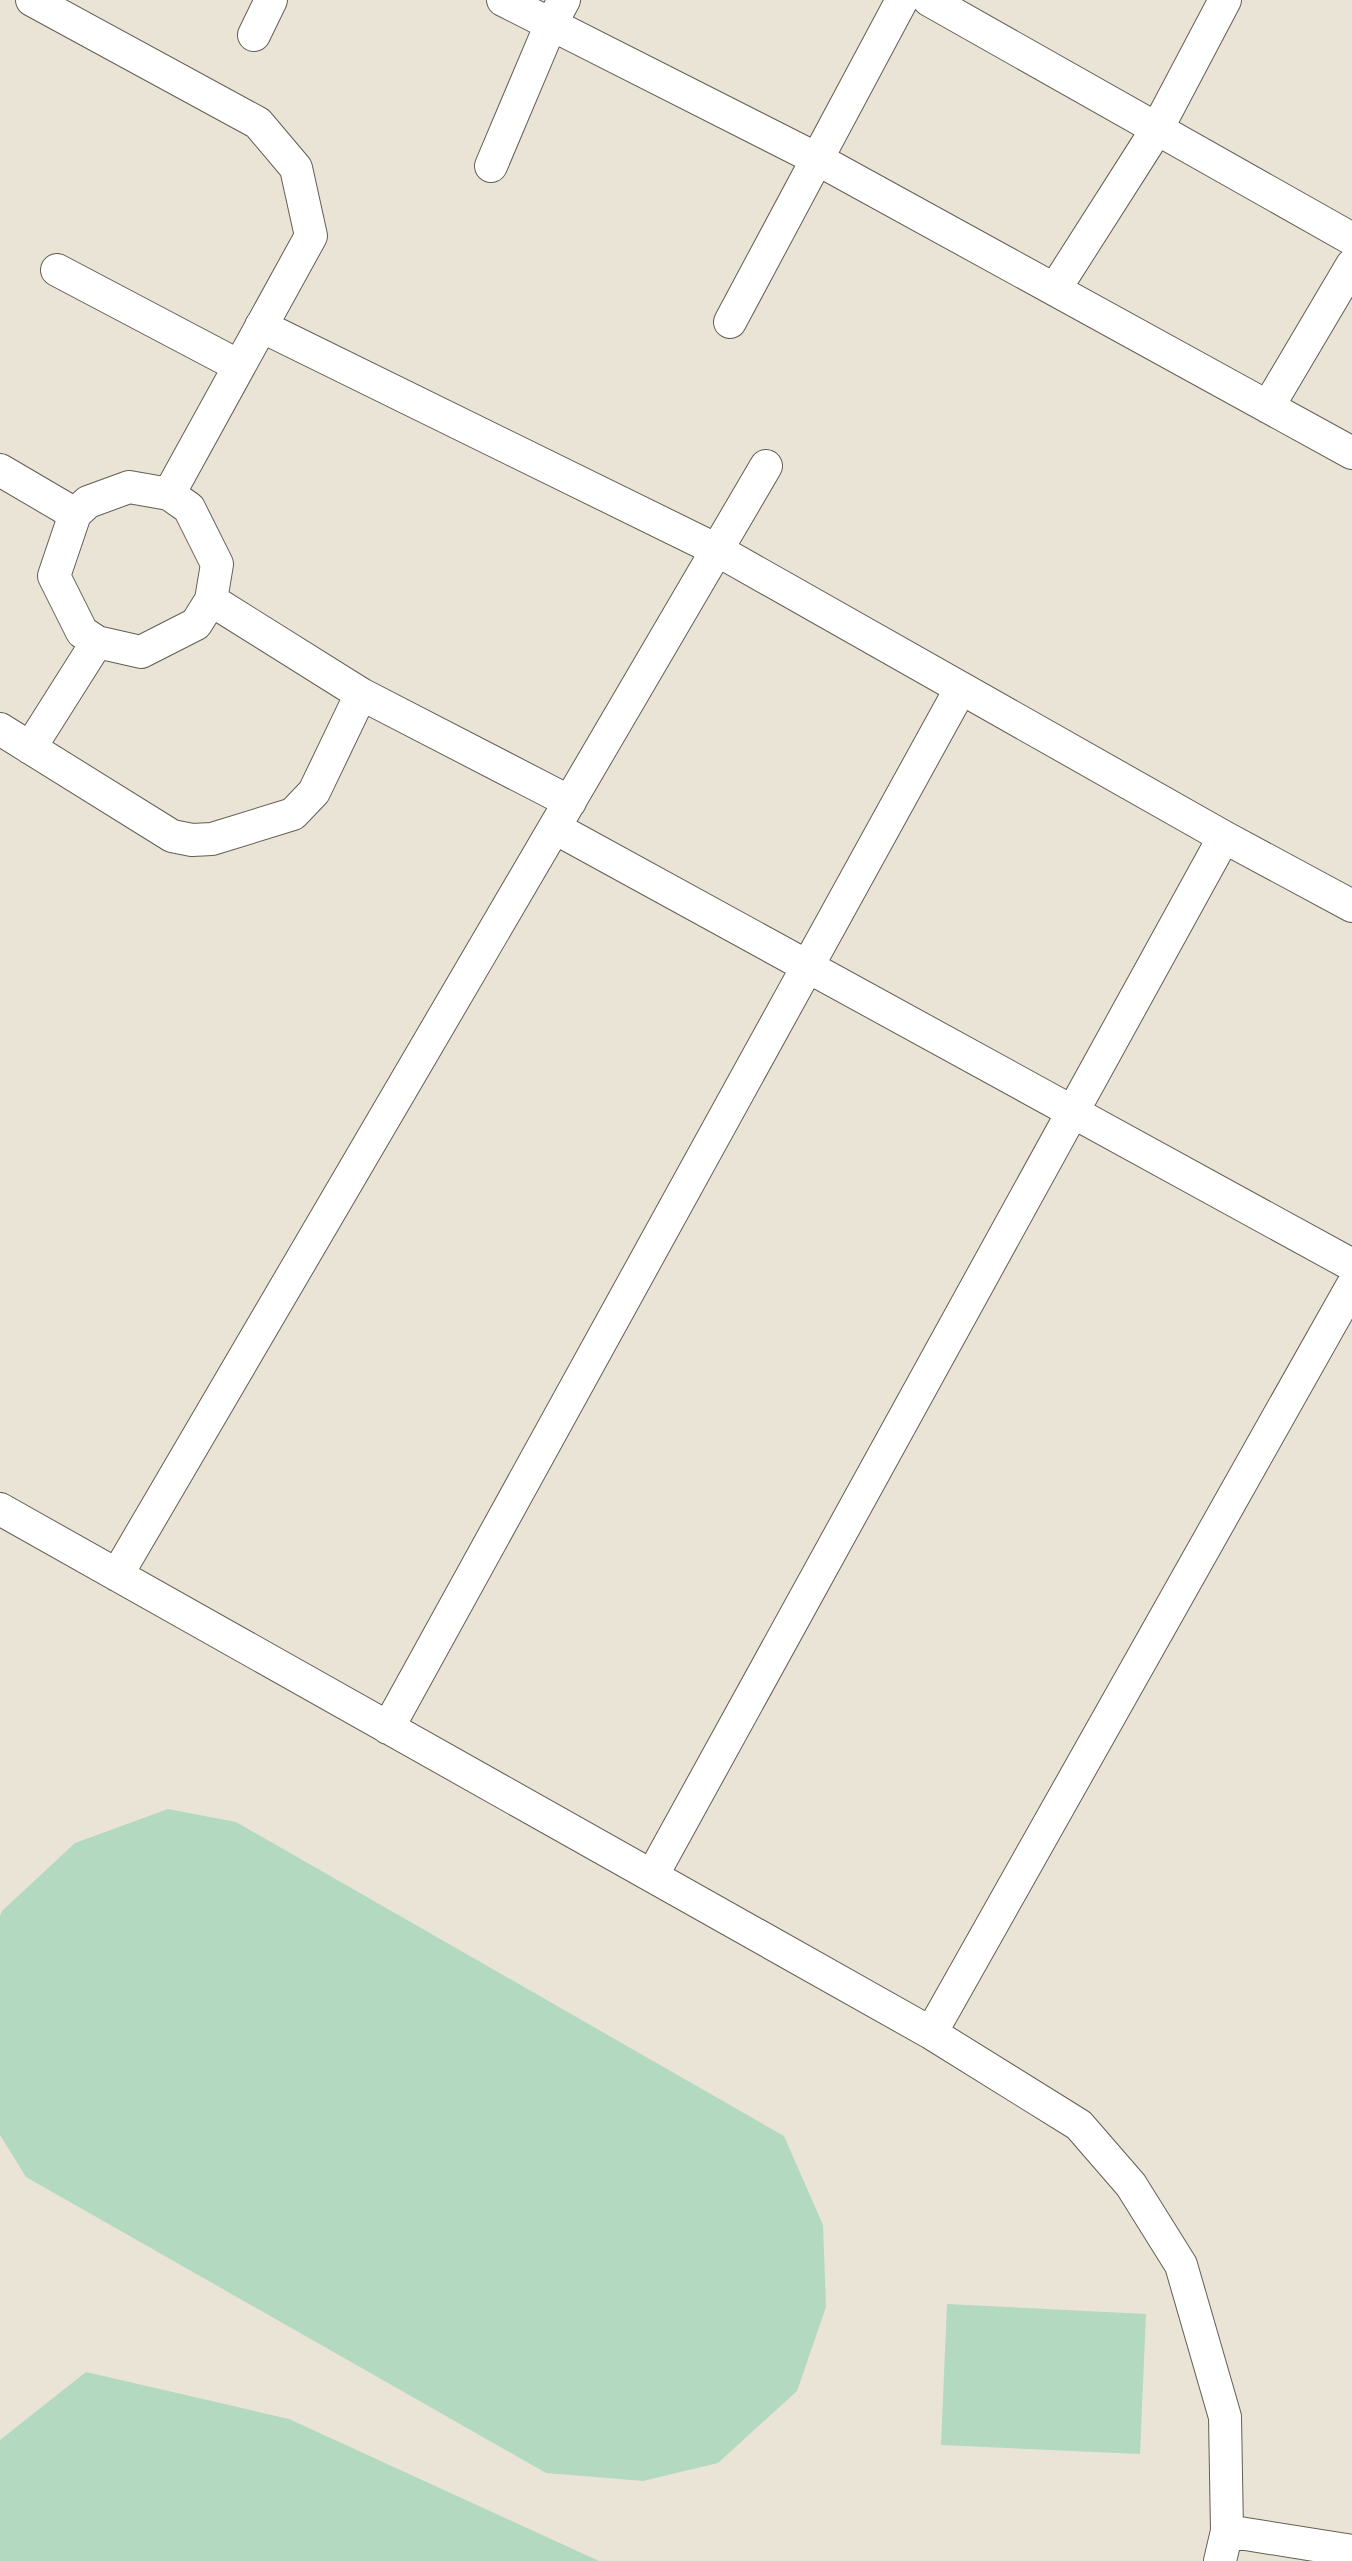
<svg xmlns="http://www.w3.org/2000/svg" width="1352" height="2561" viewBox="0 0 1352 2561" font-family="Montserrat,sans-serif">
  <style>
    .green { fill: #b3d9c1 }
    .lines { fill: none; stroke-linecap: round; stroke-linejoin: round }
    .street-casing { stroke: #645e53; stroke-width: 34 }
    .street { stroke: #fff; stroke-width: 32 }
  </style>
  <rect width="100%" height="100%" fill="#eae4d7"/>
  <path class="green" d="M168 1809 236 1822 784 2136 823 2225 826 2307 797 2391 718 2463 643 2481 546 2473 26 2177 0 2135V1916L2 1911 75 1843Z
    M947 2304 1146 2314 1140 2454 941 2445Z
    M86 2372 289 2419 599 2561H0V2440Z"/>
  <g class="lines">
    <defs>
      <path id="street" d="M32 0 258 123 296 168 311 236 169 494
        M503 0 817 159 1352 453
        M929 0 1352 239
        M254 35 271 0
        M491 166 551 24 564 0
        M57 270 239 366
        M1055 289 1157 129 1225 0
        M730 322 902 0
        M261 326 717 550 1224 837 1352 906
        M1268 407 1352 265
        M0 470 75 514
        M129 487 169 494 189 508 217 564 211 600 196 624 141 652 97 642 82 632 54 576 75 514 88 502Z
        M361 694 570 802
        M0 729 172 836 192 840 212 839 293 814 314 792 361 694 211 600
        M30 748 97 642
        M555 828 1352 1265
        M0 1509 931 2033 1079 2125 1131 2185 1181 2265 1225 2417 1227 2531 1220 2561
        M117 1575 766 466
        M388 1728 961 688
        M652 1876 1224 837
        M931 2033 1352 1286
        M1227 2531 1352 2551"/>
    </defs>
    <use href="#street" class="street-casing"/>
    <use href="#street" class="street"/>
  </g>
</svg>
